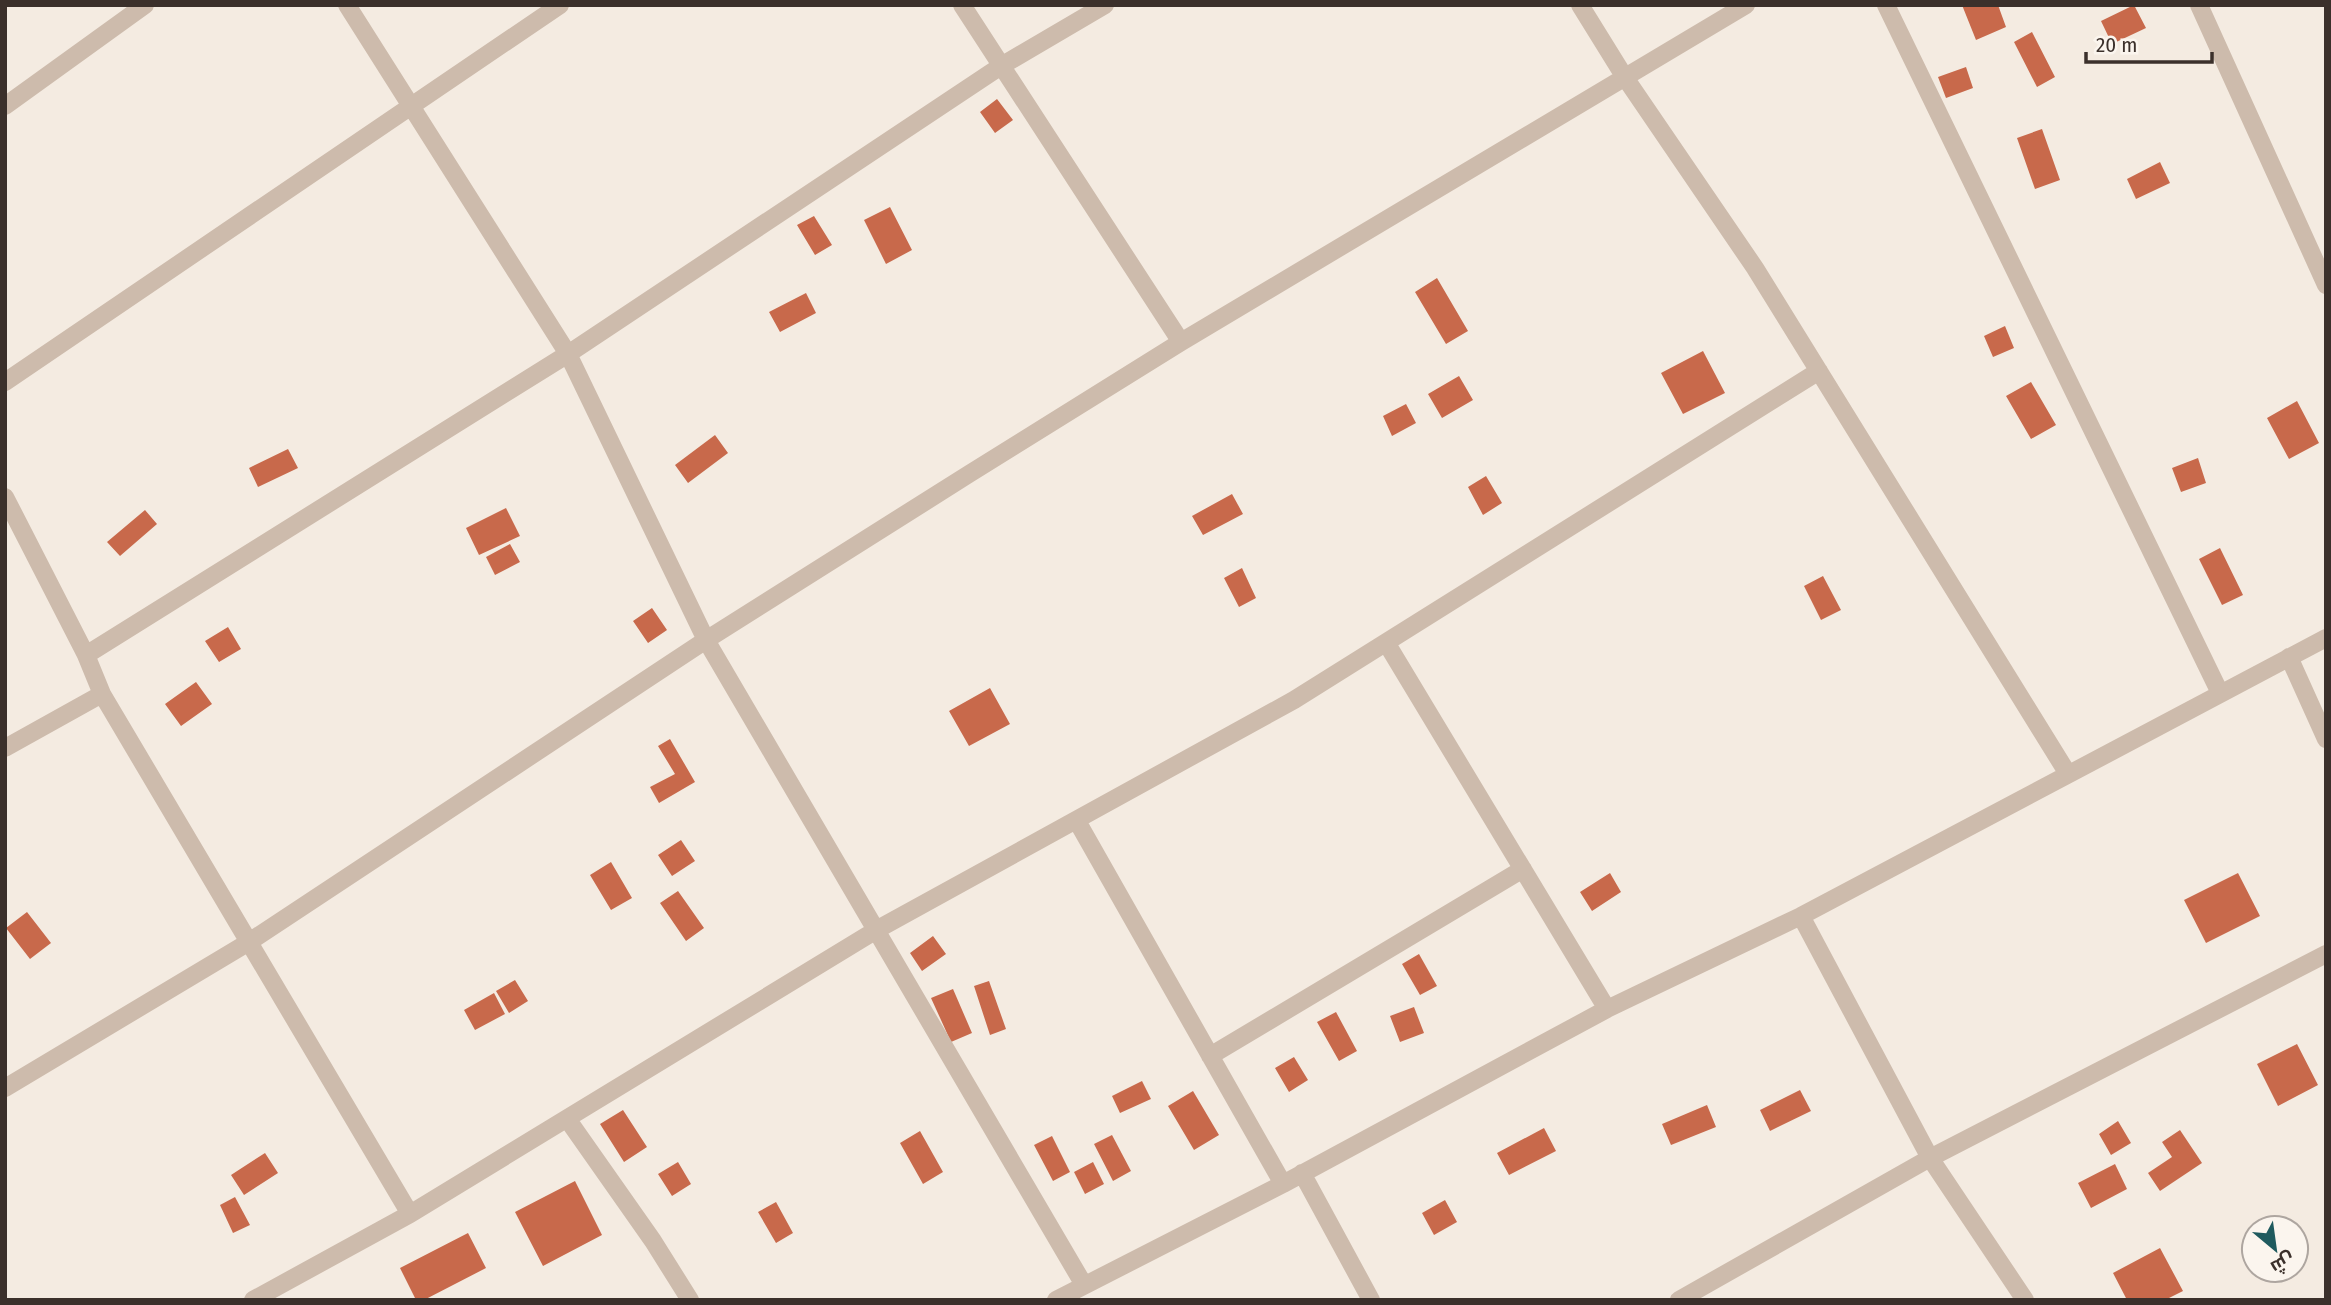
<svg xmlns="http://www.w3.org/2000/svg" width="2331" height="1305" viewBox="0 0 2331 1305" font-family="'Fira Sans Condensed',Cairo,sans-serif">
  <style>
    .building { fill: #c8694b }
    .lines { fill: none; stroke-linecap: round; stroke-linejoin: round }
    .street { stroke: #cdbbac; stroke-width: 18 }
  </style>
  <rect width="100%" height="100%" fill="#f4ebe1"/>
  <path class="building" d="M1962 5H1998L2006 27 1976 40Z
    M2134 5 2146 28 2112 44 2101 21Z
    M2032 32 2055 77 2037 87 2014 42Z
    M1966 67 1973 88 1946 98 1938 77Z
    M997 99 1013 120 995 133 980 112Z
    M2042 129 2060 180 2035 189 2017 138Z
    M2160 162 2170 183 2136 199 2127 179Z
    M890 207 912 250 886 264 864 220Z
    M814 216 832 245 815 255 797 225Z
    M1437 278 1468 331 1446 344 1415 292Z
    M806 293 816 313 780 332 769 312Z
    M2005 326 2014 348 1993 357 1984 336Z
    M1703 351 1725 393 1683 414 1661 373Z
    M1459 376 1473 400 1442 418 1428 394Z
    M2031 382 2056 425 2031 439 2006 396Z
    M2297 401 2319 443 2289 459 2267 418Z
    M1406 404 1416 423 1392 436 1383 416Z
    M715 435 728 453 688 483 675 465Z
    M288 449 298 468 258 487 249 468Z
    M2198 458 2206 483 2181 492 2172 468Z
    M1486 476 1502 503 1483 515 1468 487Z
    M1232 494 1243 514 1203 535 1192 516Z
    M506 508 520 536 479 555 466 528Z
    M145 510 157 524 120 556 107 542Z
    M510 544 520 562 495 575 486 557Z
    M2220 548 2243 595 2222 605 2199 559Z
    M1242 568 1256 598 1239 607 1224 578Z
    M1823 576 1841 610 1821 620 1804 586Z
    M652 608 667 630 648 643 633 621Z
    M228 627 241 649 219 662 205 641Z
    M196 682 212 704 181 726 165 704Z
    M990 688 1010 724 969 746 949 711Z
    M670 739 695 782 659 803 650 787 675 774 658 746Z
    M681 840 695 861 672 876 658 855Z
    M611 862 632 898 611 910 590 875Z
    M1610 873 1621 892 1592 911 1580 892Z
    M2238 873 2260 916 2206 943 2184 900Z
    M678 891 704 928 686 941 660 903Z
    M27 912 51 943 30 959 6 928Z
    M933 936 946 954 922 971 910 953Z
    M1419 954 1437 986 1420 995 1402 964Z
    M515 980 528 1001 509 1013 496 991Z
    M989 981 1006 1029 990 1035 974 986Z
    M953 989 972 1033 951 1042 931 998Z
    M494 993 505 1014 475 1030 464 1010Z
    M1414 1007 1424 1033 1400 1042 1390 1016Z
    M1336 1012 1357 1051 1339 1061 1317 1022Z
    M2297 1044 2318 1085 2278 1106 2257 1064Z
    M1294 1057 1308 1080 1289 1092 1275 1068Z
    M1142 1081 1151 1099 1120 1113 1112 1096Z
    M1800 1090 1811 1111 1770 1131 1760 1110Z
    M1193 1091 1219 1135 1194 1150 1168 1106Z
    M1707 1105 1716 1127 1671 1145 1662 1124Z
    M623 1110 647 1147 624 1162 600 1124Z
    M2118 1121 2131 1143 2111 1155 2099 1134Z
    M1544 1128 1556 1151 1509 1175 1497 1153Z
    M2180 1130 2202 1163 2160 1191 2148 1173 2172 1157 2162 1142Z
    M920 1131 943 1172 923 1184 900 1143Z
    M1112 1135 1131 1171 1113 1181 1094 1144Z
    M1052 1136 1070 1172 1053 1181 1034 1145Z
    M265 1153 278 1173 244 1195 231 1175Z
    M678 1162 691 1184 672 1196 658 1174Z
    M1093 1162 1104 1184 1085 1194 1074 1172Z
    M2115 1164 2127 1189 2091 1208 2078 1183Z
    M575 1181 602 1235 543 1266 515 1212Z
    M235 1197 250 1225 233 1233 220 1205Z
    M1445 1200 1457 1222 1434 1235 1422 1213Z
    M776 1202 793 1233 776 1243 758 1212Z
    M468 1233 486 1268 424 1300H416L400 1268Z
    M2160 1248 2183 1291 2165 1300H2127L2113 1273Z"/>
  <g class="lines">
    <path class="street" d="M347 5 568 354 706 640 1084 1285
      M962 5 1181 342
      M1580 5 1624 76 1755 268 2068 774
      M1886 5 2220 693
      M2199 5 2326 285
      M5 106 145 5
      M5 382 560 5
      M5 497 86 655 102 694 410 1214
      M1387 644 1607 1009
      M86 655 568 354 1001 66 1105 5
      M2289 657 2326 739
      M5 748 102 694
      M1077 821 1283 1184
      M1801 916 1930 1158 2025 1300
      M1210 1056 1523 869
      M5 1088 249 942 706 640 969 474 1181 342 1746 5
      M568 1120 653 1241 690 1300
      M1302 1173 1371 1300
      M253 1300 410 1214 878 929 1294 700 1819 371
      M1056 1300 1283 1184 1607 1009 1801 916 2326 638
      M1679 1300 1930 1158 2326 954"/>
  </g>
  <rect width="2331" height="1305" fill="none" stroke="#3b302b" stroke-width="14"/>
  <g transform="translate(2275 1249) rotate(151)"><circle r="33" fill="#fbf5ee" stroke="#aea6a0" stroke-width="2"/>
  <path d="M0-5L12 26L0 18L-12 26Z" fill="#1f5a5e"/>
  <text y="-10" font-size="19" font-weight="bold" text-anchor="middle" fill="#3b302b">ش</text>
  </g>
  <path d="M2086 52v10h126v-10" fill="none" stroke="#3b302b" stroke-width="3.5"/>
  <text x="2096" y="52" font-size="21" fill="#3b302b" stroke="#fbf5ee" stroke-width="5" paint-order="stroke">20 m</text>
</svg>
